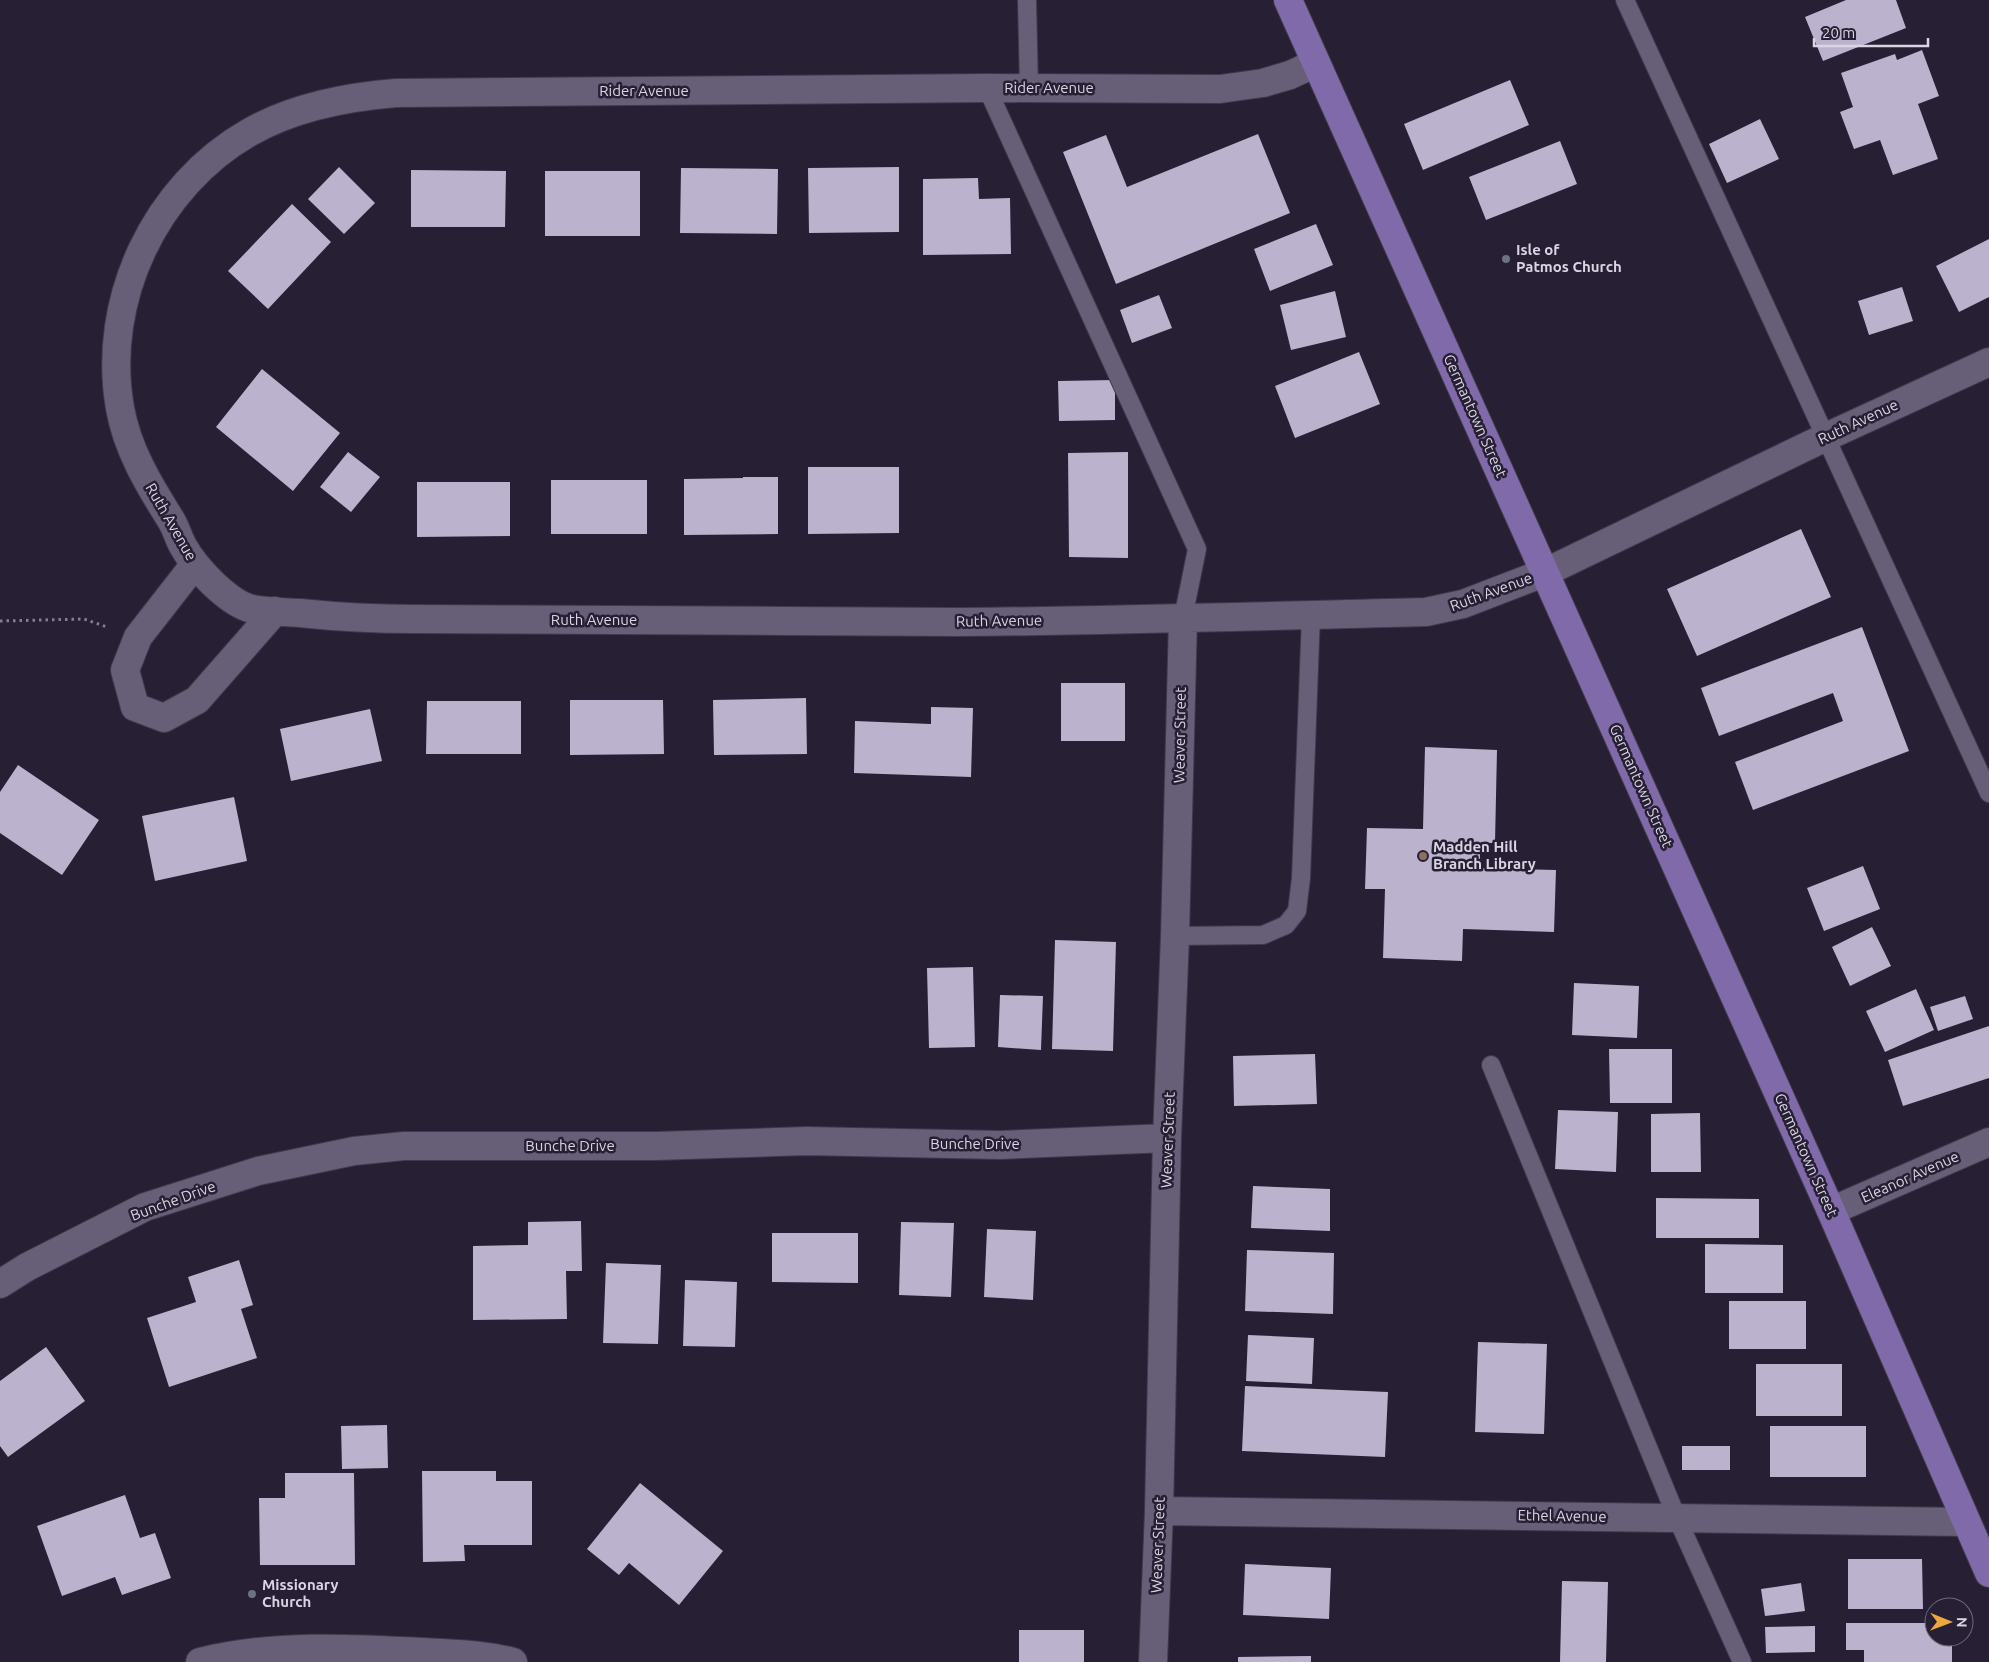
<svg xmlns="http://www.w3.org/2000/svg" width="1989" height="1662" viewBox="0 0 1989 1662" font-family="Ubuntu,sans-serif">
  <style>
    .building { fill: #bbb2ce }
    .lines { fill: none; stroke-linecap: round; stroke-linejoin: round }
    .lane-casing { stroke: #40394b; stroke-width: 20 }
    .street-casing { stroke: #40394b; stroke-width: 30 }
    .primary-casing { stroke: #40394b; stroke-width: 30 }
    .path { stroke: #867f91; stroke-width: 3; stroke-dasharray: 2.5 4; stroke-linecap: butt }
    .lane { stroke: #675f78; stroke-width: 18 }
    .street { stroke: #675f78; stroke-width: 28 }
    .primary { stroke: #806aa9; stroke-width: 28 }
    .worship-dot { fill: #6b7280; stroke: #271f34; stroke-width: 2 }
    .education-dot { fill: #8d6e63; stroke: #271f34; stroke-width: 2 }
    .labels { text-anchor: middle; stroke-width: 5; stroke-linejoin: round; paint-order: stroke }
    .street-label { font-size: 15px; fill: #dad5e4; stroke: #271f34 }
    .poi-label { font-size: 15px; font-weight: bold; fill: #dad5e4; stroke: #271f34; text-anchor: start }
  </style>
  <rect width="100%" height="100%" fill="#271f34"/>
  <path class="building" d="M1846 0H1896L1906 28 1823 61 1805 17Z
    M1922 50 1939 96 1918 104 1938 159 1893 175 1880 140 1854 149 1840 112 1853 107 1841 73 1895 54 1897 60Z
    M1510 80 1529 125 1423 170 1404 124Z
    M1760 119 1779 159 1727 183 1709 144Z
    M1258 134 1290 213 1116 284 1063 152 1106 135 1127 187Z
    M1560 141 1577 184 1486 220 1469 177Z
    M339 167 375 203 344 234 308 199Z
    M899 167V232L809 233 808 168Z
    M681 168 778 169 777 234 680 233Z
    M411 170 506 171 505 227H411Z
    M545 171H640V236H545Z
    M978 178 979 199 1010 198 1011 254 923 255V179Z
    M292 204 331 242 268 309 228 271Z
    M1316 224 1333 265 1270 291 1254 249Z
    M1989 239V297L1959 312 1936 266Z
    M1902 287 1913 321 1869 335 1858 301Z
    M1335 291 1346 337 1291 350 1280 305Z
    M1159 295 1172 328 1132 343 1120 310Z
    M1359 352 1380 404 1295 438 1275 386Z
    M262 369 340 433 293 491 216 427Z
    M1115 380V420L1059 421 1058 381Z
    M348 452 380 477 351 512 320 487Z
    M1128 452V558L1069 557 1068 453Z
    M808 467H899V533L808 534Z
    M743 477H778V534L684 535V479L743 478Z
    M551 480H647V534H551Z
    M417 482H510V536L417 537Z
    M1801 529 1831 597 1697 656 1667 589Z
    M1862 627 1909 751 1753 810 1735 762 1843 721 1833 693 1719 736 1701 688Z
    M1061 683H1125V741H1061Z
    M806 698 807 754 714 755 713 700Z
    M570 700H663L664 754 570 755Z
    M427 701H521V754H426Z
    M931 707 973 708 971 777 854 773 855 721 931 724Z
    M370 709 382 761 291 781 280 729Z
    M1425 747 1497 750 1495 843H1480V868L1556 870 1554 932 1463 929 1462 961 1383 958 1385 889H1365L1367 828 1423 829Z
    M18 765 99 820 62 875 0 833V792Z
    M234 797 247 861 155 881 142 816Z
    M1863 866 1880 909 1824 931 1807 888Z
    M1872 927 1891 966 1850 986 1832 947Z
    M1055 940 1116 942 1113 1051 1052 1049Z
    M973 967 975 1047 929 1048 927 968Z
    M1574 983 1639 986 1637 1038 1572 1035Z
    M1916 989 1934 1030 1885 1052 1866 1011Z
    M1000 995 1043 996 1041 1050 998 1047Z
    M1965 996 1973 1019 1938 1031 1930 1007Z
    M1989 1026V1078L1903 1106 1888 1060Z
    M1609 1049H1672V1103H1610Z
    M1315 1054 1317 1104 1234 1106 1233 1056Z
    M1558 1110 1618 1112 1616 1172 1555 1169Z
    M1700 1113 1701 1172H1651V1114Z
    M1253 1186 1330 1189V1231L1251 1228Z
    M1656 1198 1759 1199V1238H1656Z
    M581 1221 582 1271H566L567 1319 473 1320V1246L528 1245V1222Z
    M901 1222 954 1223 951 1297 899 1295Z
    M987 1229 1036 1231 1033 1300 984 1297Z
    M772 1233H858V1283L772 1282Z
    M1705 1244 1783 1245V1293H1705Z
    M1247 1250 1334 1253 1333 1314 1245 1311Z
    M239 1260 253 1305 241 1309 257 1358 169 1387 147 1318 196 1302 188 1277Z
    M606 1263 661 1265 658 1344 603 1343Z
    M685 1280 737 1282 735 1347 683 1346Z
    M1729 1301H1806V1349H1729Z
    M1248 1335 1314 1338 1312 1384 1246 1381Z
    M1478 1342 1547 1344 1544 1434 1475 1432Z
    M46 1347 85 1401 8 1457 0 1446V1381Z
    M1756 1364H1842V1416H1756Z
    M1245 1386 1388 1392 1385 1457 1242 1451Z
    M387 1425 388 1468 342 1469 341 1426Z
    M1770 1426H1866V1477H1770Z
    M1682 1446H1730V1470H1682Z
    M422 1471H496V1481H532V1545H464L465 1561 423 1562Z
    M285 1473H354L355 1565H260L259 1498H285Z
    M640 1483 723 1551 679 1605 629 1563 619 1575 587 1549Z
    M125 1495 140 1538 155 1533 171 1578 122 1595 115 1577 62 1596 37 1526Z
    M1848 1559H1922L1923 1609H1848Z
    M1245 1564 1331 1568 1329 1619 1243 1615Z
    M1562 1581 1608 1582 1606 1662H1560Z
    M1801 1583 1805 1611 1765 1616 1761 1589Z
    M1846 1623H1934V1637H1952V1662H1864V1650H1846Z
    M1815 1626V1652L1766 1653 1765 1627Z
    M1019 1630H1084V1662H1019Z
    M1311 1656V1662H1238V1657Z"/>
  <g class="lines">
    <defs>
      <path id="lane" d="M1027 0 1029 88
        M1625 0 1989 793
        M987 88 1197 549 1183 618
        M1175 936 1263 935 1286 925 1297 911 1301 878 1311 615
        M1491 1065 1677 1518 1742 1662"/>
      <path id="street" d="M1316 63 1290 75 1263 83 1220 89 987 88 396 93C346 97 294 107 250 132 155 186 101 300 120 408 127 449 149 485 171 520 176 528 178 537 183 546 195 568 228 603 252 609 267 612 284 612 300 613 338 617 376 619 414 619 481 619 548 620 615 620 729 620 844 622 958 622 1114 621 1270 616 1426 612L1463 604 1546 572 1826 437 1989 362
        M195 564 138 637 125 670 135 707 164 718 197 700 275 611
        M1831 1211 1989 1142
        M0 1284 27 1267 145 1207 258 1171 354 1151 404 1146H656L806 1141 1000 1145 1167 1138
        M1159 1511 1965 1522
        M200 1662C272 1644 349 1648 423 1652 453 1654 484 1654 513 1662
        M1153 1662 1159 1511 1167 1138 1175 936 1183 618"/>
      <path id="primary" d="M1288 0 1831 1211 1989 1573"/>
    </defs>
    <use href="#lane" class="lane-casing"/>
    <use href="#street" class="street-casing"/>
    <use href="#primary" class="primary-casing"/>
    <path class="path" d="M0 621 84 619 107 627"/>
    <use href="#lane" class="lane"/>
    <use href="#street" class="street"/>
    <use href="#primary" class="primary"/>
  </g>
  <g class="worship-dot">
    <circle cx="1506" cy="259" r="5"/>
    <circle cx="252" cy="1594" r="5"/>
  </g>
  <circle class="education-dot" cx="1423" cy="856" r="5"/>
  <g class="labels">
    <g class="street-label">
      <text x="1049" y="93">Rider Avenue</text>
      <text x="644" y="96">Rider Avenue</text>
      <text transform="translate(1475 416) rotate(66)" y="5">Germantown Street</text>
      <text transform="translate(1858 422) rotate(-25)" y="5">Ruth Avenue</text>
      <text transform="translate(171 522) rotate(60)" y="5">Ruth Avenue</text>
      <text transform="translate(1491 592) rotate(-20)" y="5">Ruth Avenue</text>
      <text x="594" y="625">Ruth Avenue</text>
      <text transform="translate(999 621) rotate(-1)" y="5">Ruth Avenue</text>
      <text transform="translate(1180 735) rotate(-89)" y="5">Weaver Street</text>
      <text transform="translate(1641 786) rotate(66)" y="5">Germantown Street</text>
      <text transform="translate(1168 1140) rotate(-88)" y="5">Weaver Street</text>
      <text x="975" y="1149">Bunche Drive</text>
      <text x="570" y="1151">Bunche Drive</text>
      <text transform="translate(1806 1155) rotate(66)" y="5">Germantown Street</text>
      <text transform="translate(1910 1177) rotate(-24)" y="5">Eleanor Avenue</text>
      <text transform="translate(173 1201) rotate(-20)" y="5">Bunche Drive</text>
      <text transform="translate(1562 1516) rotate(1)" y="5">Ethel Avenue</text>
      <text transform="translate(1158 1545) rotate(-88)" y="5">Weaver Street</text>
    </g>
    <g class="poi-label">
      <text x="1516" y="255">Isle of<tspan x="1516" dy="17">Patmos Church</tspan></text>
      <text x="1433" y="852">Madden Hill<tspan x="1433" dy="17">Branch Library</tspan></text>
      <text x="262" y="1590">Missionary<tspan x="262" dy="17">Church</tspan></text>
    </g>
  </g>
  <g transform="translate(1949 1622) rotate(91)"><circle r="24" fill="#271f34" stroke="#6f687a"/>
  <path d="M0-4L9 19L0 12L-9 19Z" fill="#eea73c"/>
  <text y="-8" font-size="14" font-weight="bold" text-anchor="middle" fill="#dad5e4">N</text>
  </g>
  <path d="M1814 38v8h114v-8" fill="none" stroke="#dad5e4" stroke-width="2.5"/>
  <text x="1822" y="38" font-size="15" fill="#dad5e4" stroke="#271f34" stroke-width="4" paint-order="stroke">20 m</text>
</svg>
